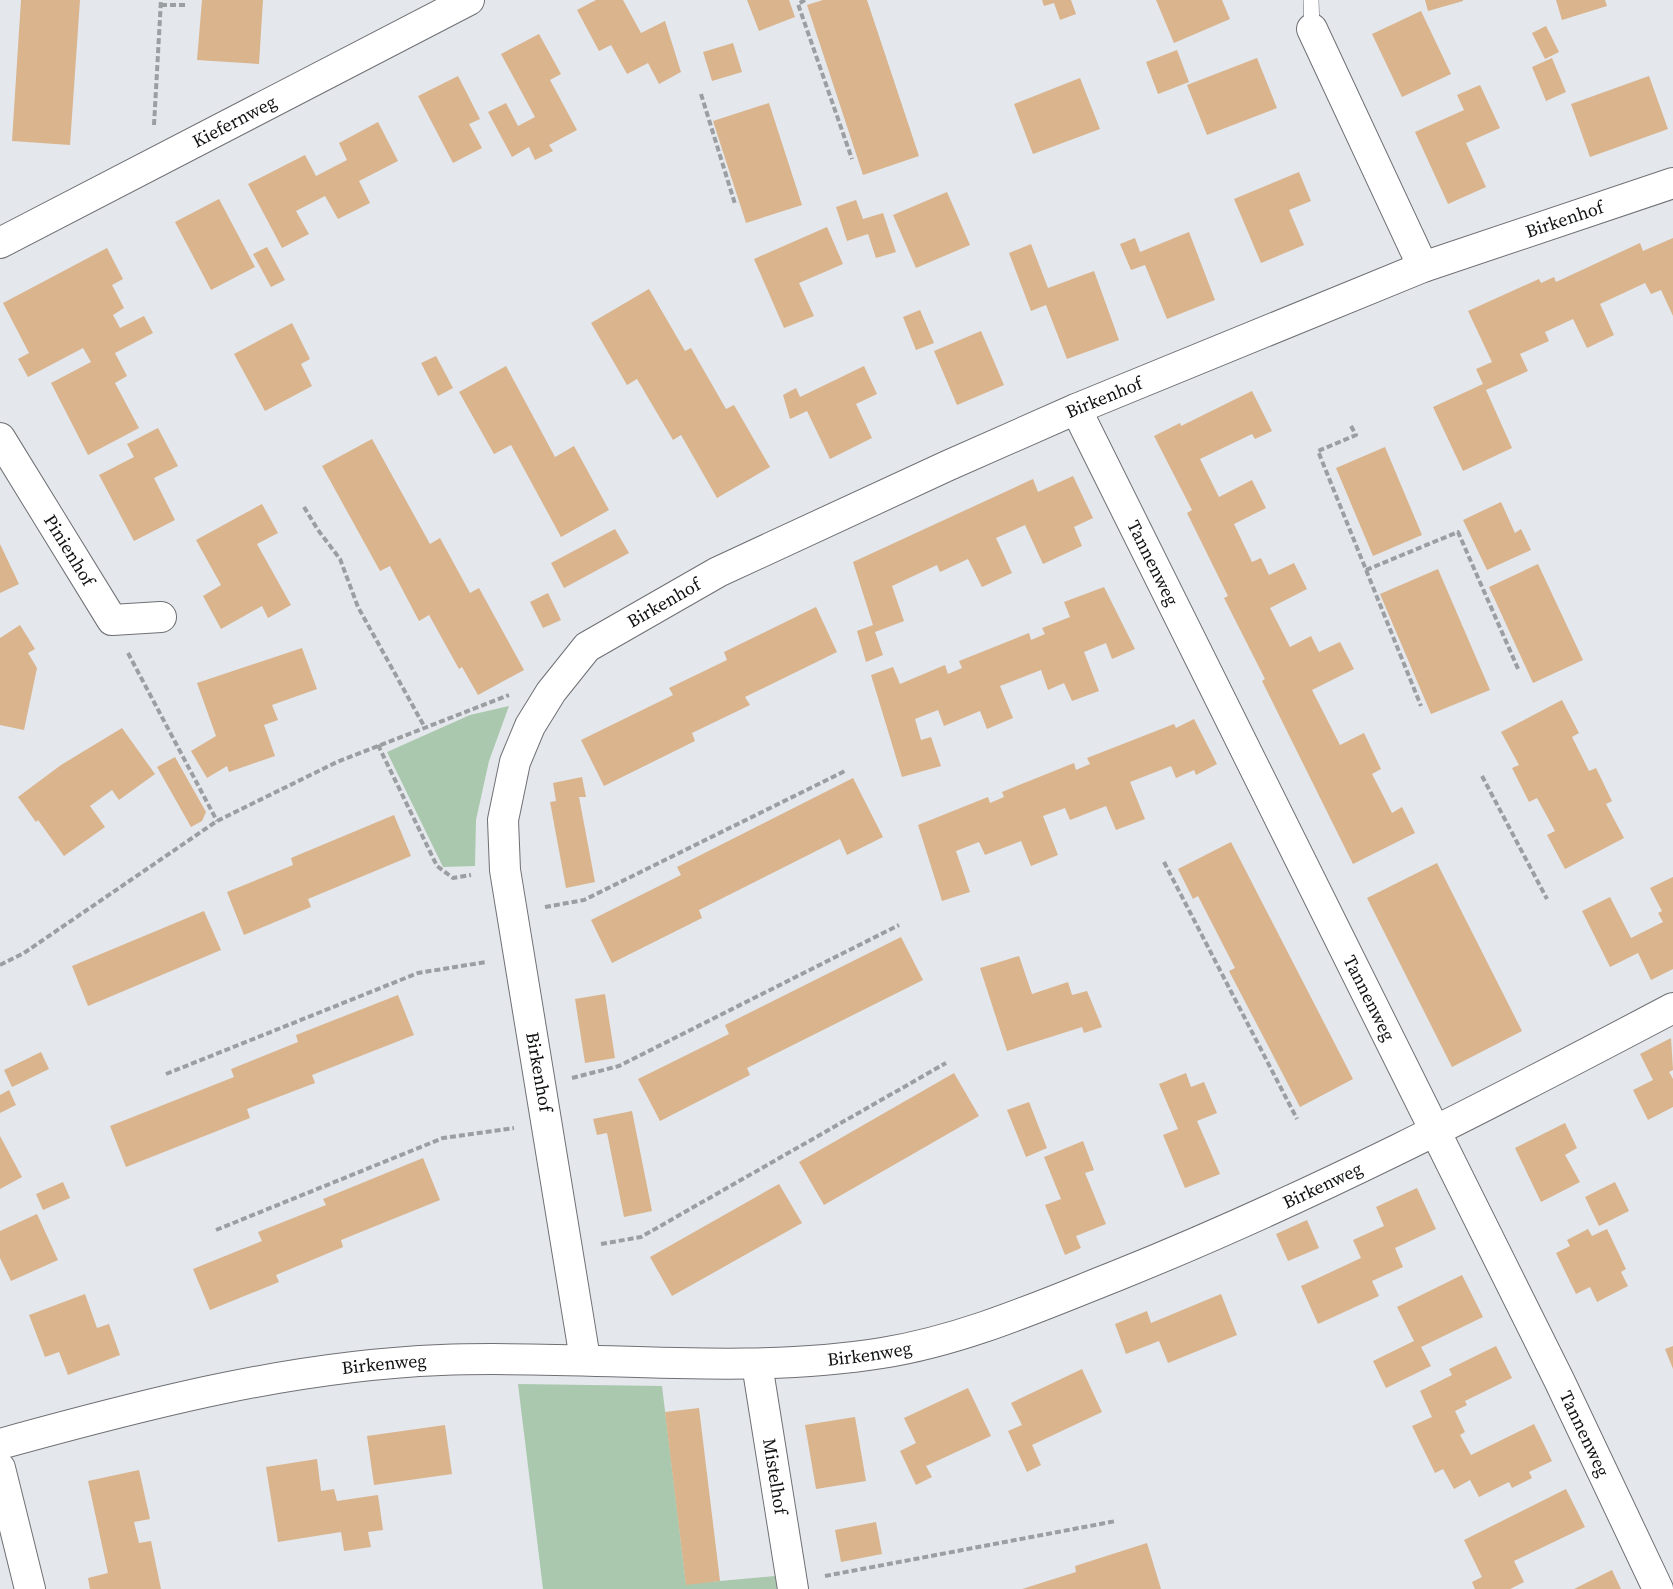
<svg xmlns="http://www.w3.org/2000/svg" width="1673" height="1589" viewBox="0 0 1673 1589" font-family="'Source Serif 4',serif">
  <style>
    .green { fill: #aac8ae }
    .building { fill: #d9b48d }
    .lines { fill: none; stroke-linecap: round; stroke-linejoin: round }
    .service-casing { stroke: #6e7074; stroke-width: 16 }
    .minor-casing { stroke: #6e7074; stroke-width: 32 }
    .path { stroke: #9c9fa2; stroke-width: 4; stroke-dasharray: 6 3; stroke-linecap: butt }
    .service { stroke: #fff; stroke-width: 15 }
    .minor { stroke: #fff; stroke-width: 30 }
    .labels { text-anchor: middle; stroke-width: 4.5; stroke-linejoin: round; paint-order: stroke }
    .street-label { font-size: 18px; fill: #101112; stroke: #fff }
  </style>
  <rect width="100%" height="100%" fill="#e4e7ec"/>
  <path class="green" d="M509 706 489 761 476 820 475 866 443 867 387 752 470 715Z
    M518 1384 662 1386 686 1584 775 1576 777 1589H543Z"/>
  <path class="building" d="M21 0H80L70 145 12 141Z
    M202 0H263L259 64 197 60Z
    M596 0H623L641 33 665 21 681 72 659 84 648 63 627 74 611 45 599 51 577 10Z
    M747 0H789L795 17 759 31Z
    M823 0H867L919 156 863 175 807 5Z
    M1042 0H1071L1076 14 1060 20 1054 3 1044 6Z
    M1156 0H1222L1230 19 1174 43Z
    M1425 0H1463V1L1428 11Z
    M1556 0H1605L1607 6 1562 20Z
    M1421 11 1451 74 1402 97 1372 34Z
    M1546 26 1559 52 1545 59 1532 33Z
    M539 34 561 74 550 80 577 130 549 145 553 151 535 160 529 147 512 157 488 112 506 103 518 126 535 117 501 54Z
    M733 43 742 72 712 81 703 52Z
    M1177 50 1189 82 1158 94 1146 62Z
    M1257 58 1277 108 1207 135 1187 85Z
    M1552 58 1566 92 1546 101 1532 67Z
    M458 76 480 119 469 124 482 148 453 163 418 96Z
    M1649 76 1668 129 1590 157 1571 104Z
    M1080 78 1100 129 1033 154 1014 104Z
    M1480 85 1500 128 1466 143 1486 187 1448 204 1415 132 1464 110 1457 95Z
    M769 103 802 205 746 223 713 121Z
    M378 122 398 161 359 181 370 203 338 219 325 196 296 211 309 234 282 248 248 184 305 155 316 176 347 160 339 143Z
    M1299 172 1311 201 1289 210 1304 245 1261 263 1234 199Z
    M947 192 970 245 916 268 893 215Z
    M219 199 255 267 211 290 175 222Z
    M856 200 863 219 883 213 896 252 876 258 868 234 847 241 836 207Z
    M827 227 843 264 799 283 814 316 784 328 754 259Z
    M1189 232 1215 300 1167 319 1145 265 1131 270 1120 244 1135 238 1140 252Z
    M1673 238V316L1661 290 1651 294 1645 283 1600 304 1614 335 1587 348 1573 319 1545 332 1549 341 1520 354 1528 371 1486 390 1512 448 1463 471 1433 407 1483 384 1476 369 1492 362 1468 311 1539 279 1541 283 1554 277 1556 282 1640 243 1643 251Z
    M1031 244 1048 288 1094 271 1119 340 1067 359 1046 305 1031 311 1009 253Z
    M267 247 285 280 271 287 253 254Z
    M107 248 123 279 112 285 124 308 113 315 120 328 144 316 153 333 115 353 127 376 115 383 139 428 88 455 51 383 91 362 83 348 28 377 18 359 29 353 3 303Z
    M649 289 685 351 691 348 726 409 734 405 770 467 717 498 681 435 673 440 637 379 627 385 591 323Z
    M920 310 934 343 916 350 903 317Z
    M292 323 310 359 301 364 312 386 265 411 234 354Z
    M981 331 1004 385 957 405 934 351Z
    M436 356 453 388 438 396 421 363Z
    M506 366 555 457 574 446 609 510 561 537 511 445 494 454 459 392Z
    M864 366 877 394 856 404 872 438 830 459 807 411 790 419 783 395 796 388 800 397Z
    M1252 391 1272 431 1255 439 1252 434 1200 459 1219 497 1252 480 1266 508 1234 524 1252 562 1261 558 1269 575 1294 563 1307 589 1270 608 1290 647 1311 636 1319 652 1340 642 1354 669 1312 690 1340 745 1364 733 1381 769 1372 774 1392 813 1402 807 1415 833 1353 864 1262 681 1265 679 1224 598 1228 596 1187 513 1192 510 1154 436 1180 423 1181 426Z
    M158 428 178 466 154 478 175 520 134 541 99 475 134 457 127 444Z
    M372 439 430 544 440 538 470 593 479 588 524 670 478 695 462 667 459 669 429 615 419 621 390 566 380 571 322 466Z
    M1385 447 1422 535 1373 556 1336 468Z
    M1073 476 1093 518 1074 527 1082 546 1043 564 1025 525 996 538 1012 573 982 587 968 559 940 572 937 565 892 586 904 621 875 632 883 655 866 662 857 631 873 625 853 562 1033 479 1038 492Z
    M1501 502 1515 533 1521 529 1531 550 1487 570 1463 520Z
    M262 504 278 533 257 544 291 605 268 618 262 606 221 629 203 596 221 585 196 540Z
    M615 529 629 553 564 588 551 563Z
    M0 544 19 584 0 593Z
    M1538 564 1583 660 1533 683 1489 587Z
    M1438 569 1490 690 1431 714 1380 594Z
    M1104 587 1135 649 1112 659 1106 643 1084 652 1099 691 1072 701 1064 683 1048 690 1041 670 1000 686 1013 718 987 729 980 711 944 726 938 710 915 719 921 740 931 737 941 766 902 777 871 675 893 667 900 684 945 665 948 674 962 668 959 661 1029 633 1031 640 1045 634 1042 628 1070 617 1064 602Z
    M548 593 561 620 543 628 530 602Z
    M816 607 837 652 745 697 750 705 692 733 695 741 604 786 581 740 673 695 669 688 727 660 724 652Z
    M20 625 35 649 28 653 37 668 24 730 0 725V638Z
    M302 648 317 689 272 705 278 720 264 725 275 756 229 772 227 766 207 778 191 751 216 736 197 683Z
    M1562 700 1579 733 1572 737 1589 771 1596 768 1612 801 1606 804 1624 838 1565 869 1547 835 1555 831 1537 798 1529 802 1512 768 1519 765 1501 732Z
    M1194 719 1217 764 1196 775 1194 770 1176 778 1171 766 1130 782 1145 819 1116 830 1106 806 1070 820 1065 808 1043 816 1058 855 1031 866 1021 841 985 855 979 842 956 851 970 892 942 901 918 825 988 797 990 803 1004 797 1002 792 1074 763 1076 770 1090 764 1087 758 1174 724 1176 728Z
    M122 728 155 774 119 800 112 790 90 806 105 827 64 856 38 820 36 822 18 797 61 765Z
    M175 757 206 812 202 821 191 827 157 767Z
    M582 777 586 797H579L595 882 566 888 550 802 556 801 553 783Z
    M853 778 883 837 847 855 840 839 699 910 702 918 612 963 591 920 681 875 677 867Z
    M394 815 411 856 308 899 311 907 244 935 227 892 293 865 291 858Z
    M1231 842 1353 1079 1300 1107 1229 971 1235 968 1198 896 1193 899 1178 869Z
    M1437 863 1522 1031 1452 1067 1367 898Z
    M1673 877V969L1651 980 1638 953 1610 967 1582 911 1610 897 1631 938 1663 922 1658 913 1662 911 1650 888Z
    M204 911 221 950 88 1006 72 966Z
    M901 937 923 980 747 1068 750 1075 660 1121 638 1079 729 1034 725 1025Z
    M1019 956 1032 994 1068 982 1072 995 1087 991 1102 1027 1084 1033 1082 1027 1007 1051 980 968Z
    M605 994 615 1058 585 1063 575 999Z
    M398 995 414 1035 312 1075 315 1083 247 1109 250 1118 126 1167 110 1126 234 1077 231 1069 298 1042 296 1035Z
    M1671 1038 1673 1070 1669 1072 1673 1079V1107L1648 1120 1633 1090 1653 1080 1640 1054Z
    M41 1052 49 1069 12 1087 4 1070Z
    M954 1073 979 1116 824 1205 799 1162Z
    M1186 1073 1191 1087 1204 1082 1217 1113 1197 1121 1220 1174 1185 1188 1163 1135 1178 1129 1159 1084Z
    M9 1090 16 1105 0 1113V1095Z
    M1029 1102 1047 1148 1026 1157 1007 1110Z
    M632 1111 652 1211 624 1217 607 1133 597 1135 593 1119Z
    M1565 1123 1577 1148 1565 1155 1580 1182 1541 1202 1515 1148Z
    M0 1136 22 1177 0 1189Z
    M1083 1141 1094 1170 1085 1173 1106 1224 1076 1236 1081 1248 1065 1255 1045 1205 1061 1199 1044 1157Z
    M423 1158 440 1200 341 1240 343 1247 276 1275 279 1282 210 1310 193 1269 262 1241 258 1232 326 1205 323 1199Z
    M63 1182 70 1198 43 1210 36 1194Z
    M1615 1182 1629 1211 1599 1226 1585 1197Z
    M779 1184 802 1223 672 1296 650 1257Z
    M1417 1188 1436 1229 1395 1248 1403 1267 1372 1281 1379 1296 1318 1324 1301 1286 1361 1258 1353 1240 1384 1226 1376 1207Z
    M37 1214 58 1260 11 1281 0 1258V1231Z
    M1307 1220 1319 1248 1288 1261 1276 1234Z
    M1588 1229 1592 1236 1607 1229 1626 1269 1621 1272 1628 1286 1597 1302 1590 1287 1576 1294 1556 1253 1570 1246 1567 1240Z
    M1462 1275 1483 1317 1421 1347 1431 1366 1386 1388 1373 1361 1414 1341 1397 1307Z
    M85 1294 97 1328 109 1324 120 1355 68 1375 59 1352 45 1357 29 1315Z
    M1221 1294 1237 1335 1168 1363 1159 1341 1126 1354 1115 1324 1147 1311 1151 1323Z
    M1496 1346 1512 1378 1465 1401 1467 1405 1455 1411 1465 1432 1460 1435 1471 1455 1534 1424 1552 1461 1529 1472 1532 1478 1512 1488 1509 1482 1479 1497 1470 1480 1454 1489 1443 1469 1435 1473 1412 1426 1432 1417 1420 1391 1452 1375 1449 1369Z
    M1673 1346V1369L1665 1349Z
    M1082 1369 1102 1412 1032 1445 1041 1465 1027 1472 1008 1431 1022 1425 1011 1403Z
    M968 1388 991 1436 926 1466 932 1477 916 1485 900 1451 916 1443 904 1418Z
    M699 1408 720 1581 686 1585 665 1412Z
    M855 1417 866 1481 816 1489 805 1425Z
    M445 1425 452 1474 374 1485 367 1436Z
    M317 1459 321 1491 334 1489 337 1501 378 1495 383 1530 368 1532 371 1547 344 1551 341 1532 278 1542 266 1467Z
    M139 1470 150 1519 134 1522 139 1543 151 1541 161 1589H90L88 1578 108 1573 88 1481Z
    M1566 1489 1585 1527 1514 1561 1524 1582 1510 1589H1475L1472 1582 1482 1577 1464 1540Z
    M876 1522 882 1554 841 1562 835 1530Z
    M1147 1543 1161 1589H1022L1076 1572 1075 1566Z
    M1612 1570 1621 1589H1574Z"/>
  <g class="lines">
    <defs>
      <path id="service" d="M1311 0 1312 29"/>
      <g id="minor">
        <path d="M1312 29 1423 267"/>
        <path id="s1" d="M0 243 469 0"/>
        <path id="s2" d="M1076 409 1559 1380 1658 1589"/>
        <path id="s3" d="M0 438 112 620 161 617"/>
        <path id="s4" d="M585 1359 505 870 503 820 515 762 530 726 551 692 587 647 718 572 947 466 1076 409 1423 267 1673 183"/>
        <path id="s5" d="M757 1364 793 1589"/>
        <path id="s6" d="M0 1444C145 1404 290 1366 441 1360 588 1354 737 1376 882 1353 964 1340 1040 1306 1116 1276 1308 1199 1491 1104 1673 1008"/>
        <path d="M0 1468 30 1589"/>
      </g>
    </defs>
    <use href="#service" class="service-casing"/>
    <use href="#minor" class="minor-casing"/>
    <path class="path" d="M805 0 798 4 852 159
      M161 5H188
      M701 94 735 204
      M154 125 161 0
      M1351 426 1356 435 1318 451 1421 706
      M304 507 318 530 340 559 358 607 424 726
      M1366 570 1458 532 1519 671
      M128 653 217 821
      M378 745 437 866 453 878 471 875
      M1482 776 1547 899
      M1164 862 1297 1119
      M545 907 584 900 847 770
      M0 965 24 953 217 821 337 762 509 695
      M166 1074 418 973 486 962
      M572 1078 619 1066 899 925
      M216 1230 443 1138 514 1128
      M601 1244 641 1237 946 1063
      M825 1576 1116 1521"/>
    <use href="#service" class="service"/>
    <use href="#minor" class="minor"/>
  </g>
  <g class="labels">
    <g class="street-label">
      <text dy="6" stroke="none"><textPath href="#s1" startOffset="264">Kiefernweg</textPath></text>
      <text dy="6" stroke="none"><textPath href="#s4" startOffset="1810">Birkenhof</textPath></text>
      <text dy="6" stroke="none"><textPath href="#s4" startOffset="1316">Birkenhof</textPath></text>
      <text dy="6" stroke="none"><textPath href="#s3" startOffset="132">Pinienhof</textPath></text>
      <text dy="6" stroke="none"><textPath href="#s2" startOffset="172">Tannenweg</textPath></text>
      <text dy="6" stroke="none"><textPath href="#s4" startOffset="830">Birkenhof</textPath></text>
      <text dy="6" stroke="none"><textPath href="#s2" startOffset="658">Tannenweg</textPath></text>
      <text transform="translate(539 1072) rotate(80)" y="6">Birkenhof</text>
      <text dy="6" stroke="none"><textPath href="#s6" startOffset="1364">Birkenweg</textPath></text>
      <text dy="6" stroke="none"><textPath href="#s6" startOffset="879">Birkenweg</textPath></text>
      <text dy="6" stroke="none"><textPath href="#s6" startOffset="393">Birkenweg</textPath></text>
      <text dy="6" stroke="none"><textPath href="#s2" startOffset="1144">Tannenweg</textPath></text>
      <text dy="6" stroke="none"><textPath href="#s5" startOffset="114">Mistelhof</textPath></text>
    </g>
  </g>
</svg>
